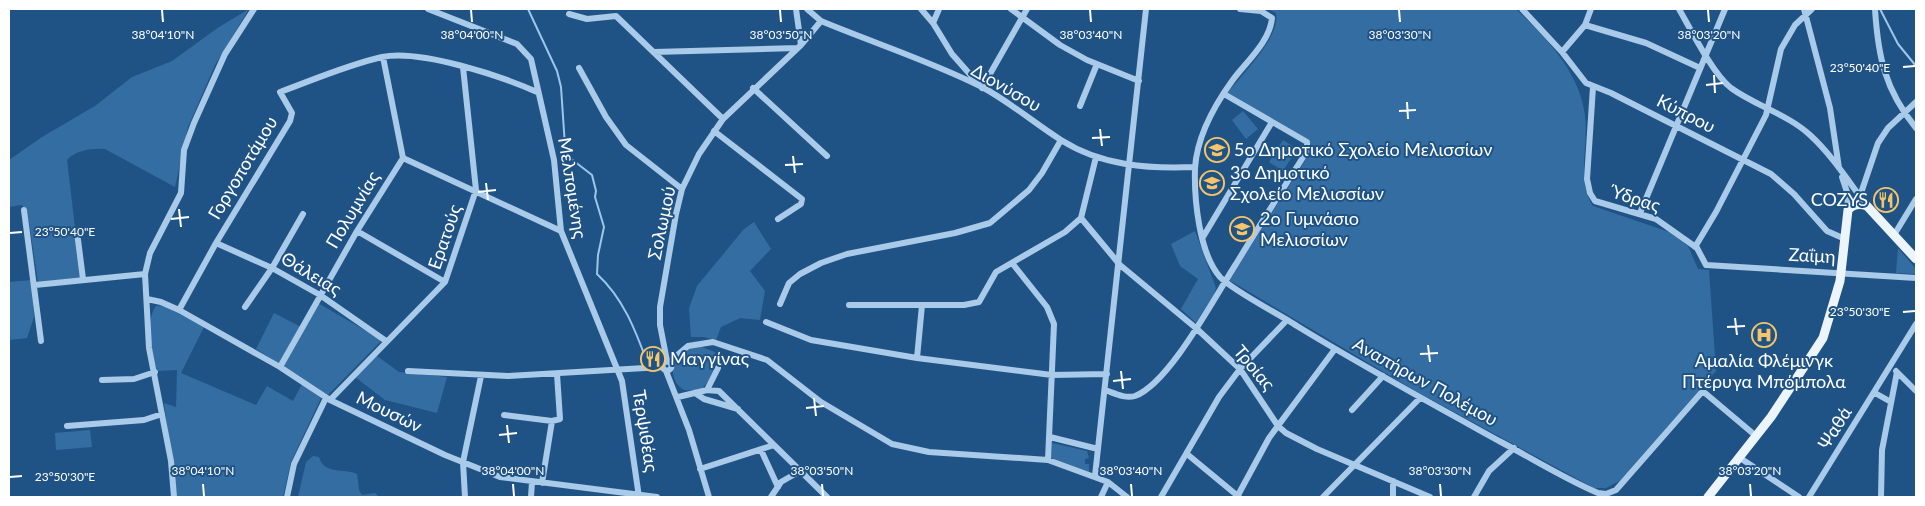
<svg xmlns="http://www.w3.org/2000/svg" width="1925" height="506" viewBox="0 0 1925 506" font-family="Lato,sans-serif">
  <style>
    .green { fill: #346da2 }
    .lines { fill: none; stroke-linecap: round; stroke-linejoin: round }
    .stream { stroke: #9cc6eb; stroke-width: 2 }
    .minor { stroke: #a9cae9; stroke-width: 6 }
    .major { stroke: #ecf4fe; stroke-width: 9 }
    .ticks { fill: none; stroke: #fff; stroke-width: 2 }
    .labels { text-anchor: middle; stroke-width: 4; stroke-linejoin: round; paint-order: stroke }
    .street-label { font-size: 18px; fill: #fff; stroke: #205385 }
    .poi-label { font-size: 18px; fill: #fff; stroke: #205385; text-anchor: start }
    .ticks-label { font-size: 12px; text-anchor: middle; fill: #fff; stroke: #205385; stroke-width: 4; stroke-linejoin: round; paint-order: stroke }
  </style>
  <rect width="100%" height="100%" fill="#205385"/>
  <path class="green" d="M249 9 215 65 188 127 175 187 105 149C93 148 75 150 67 160L81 278 38 282 27 209 21 205 9 207V160L42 137 95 106 132 77 172 61 219 27Z
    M1267 9H1516C1546 38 1580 72 1585 116 1589 144 1576 181 1593 206L1672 233 1688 246 1698 269 1709 270 1716 371 1621 480 1606 488H1594L1419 393 1229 280 1310 153 1311 145 1306 139 1227 94C1241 75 1281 37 1276 13Z
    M1243 111 1258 129 1246 139 1232 120Z
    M1283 140 1297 149 1283 171 1269 162Z
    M754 222 771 249 750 271 765 291 760 320 740 318 721 327 716 340 704 337H691L689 308 697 286 744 229Z
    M1195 231 1216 288 1214 295 1196 323 1181 309 1198 279 1180 266 1171 244Z
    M1898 248 1916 269V274L1896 273Z
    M32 280 34 317 27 338 9 340V282Z
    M316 302 382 340 328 395 256 349 274 313 303 328Z
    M163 305 204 327 181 373 256 405 267 386 293 401 302 384 321 398 291 462 283 497H176L164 403 176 407 177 370 157 371C152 352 144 323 156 306Z
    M697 345 715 352C718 361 711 384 700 389 695 391 689 390 684 390 670 382 669 361 682 351 686 348 692 347 697 345Z
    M377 356 399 372 447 377 437 413 385 400 355 377Z
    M90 430 92 447 56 450 55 433Z
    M1052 443 1087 451 1089 458 1085 459V464H1089V472L1051 458Z
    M313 456 319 457C324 475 344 468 357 474L359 490 362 495 375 493 379 497H298L306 462Z"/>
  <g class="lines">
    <path class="stream" d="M528 9 557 71 561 87 565 146 570 158 592 175 596 191 595 197 604 227 598 255 597 274C623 298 635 329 647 362
      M1880 9 1898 44 1916 66"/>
    <path class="minor" d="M428 9 517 44 531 59 554 160 561 231 622 381 639 497
      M796 9 801 45
      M807 9 821 21C874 43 930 61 982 87 1010 102 1034 123 1061 140 1102 166 1148 169 1195 167
      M921 9 933 23 952 54 982 88 1027 9
      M1011 9 1060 45 1087 60 1139 81
      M1240 9 1261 11 1272 18C1270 42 1245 63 1232 81 1214 106 1197 137 1195 168 1194 199 1199 253 1220 277 1233 291 1279 314 1297 326 1364 367 1432 404 1501 442 1533 459 1565 479 1598 493L1606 494 1616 490 1701 393H1705L1756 436
      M1522 9 1562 52 1586 83 1611 93 1771 174 1794 194 1827 231 1845 239
      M1679 9C1691 30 1713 74 1731 88 1756 106 1787 114 1810 135 1832 155 1849 182 1867 206
      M1804 9 1830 108 1839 168
      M1875 9C1878 57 1885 90 1916 128
      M569 14 587 19 616 16 723 119
      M933 23 939 9
      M1585 25 1646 43 1700 68
      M654 52 797 48
      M1562 52 1585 25 1591 9
      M579 68 606 117 626 145 682 189
      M1593 87 1587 179 1590 193 1595 201 1656 219 1697 248 1706 265 1916 278
      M753 88 827 156
      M1080 106 1097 64
      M714 131 802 199 801 204 778 219
      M403 158 561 231
      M1842 177 1847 192 1848 210
      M1860 196 1878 143 1888 128 1916 102
      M24 210 41 341
      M1640 213 1725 9
      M1081 218 1120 265 1197 329 1240 369 1278 426 1286 433 1317 449 1430 497
      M357 231 445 282
      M77 232 83 279
      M1894 235 1916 199
      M1203 237 1272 122
      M216 243 272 268 320 295 386 341
      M1695 247 1716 212 1766 115 1781 49 1795 25 1812 9
      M1012 263 1047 307 1054 324 1048 460
      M35 285 145 274
      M147 299 161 302 179 310 280 367 330 400 445 455 500 477 657 497
      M780 304 789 283 800 274 821 263 847 254 955 233 990 223 1029 190 1042 173 1061 140
      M849 305H964L979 302 996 272 1065 232 1081 218 1096 157
      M245 307 272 268 303 214
      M179 310 216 243 290 121 292 113 280 92C313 80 347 65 382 57 420 49 501 76 537 92
      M766 322 811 340 917 358 1052 375 1107 374
      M917 358 922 305
      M667 361 660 325V307L676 214 682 189 699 154 723 119 801 45 821 21
      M662.5 366a4.5 4.5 0 1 1 9 0a4.5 4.5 0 1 1-9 0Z
      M669 362 688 346 713 342 767 360 821 402 892 444 929 452 1048 460 1108 482 1127 497
      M280 367 357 231 403 158 383 57
      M408 371 508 376 662 367
      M666 371 689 430 709 497
      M1896 371 1916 391
      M102 380 134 379 155 372
      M707 390 719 391 827 497
      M1105 390C1114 393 1125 399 1135 396 1170 383 1215 296 1236 264 1259 226 1283 189 1307 151V142L1224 94
      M695 393 704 399 738 409
      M1875 393 1891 402
      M678 397 707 390 718 368
      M330 400 445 282 476 190 463 67
      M1352 410 1383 376
      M504 415 552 421 560 419 557 374
      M67 426 144 420 162 414
      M1050 437 1098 449
      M761 450 778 487
      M1187 454 1239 497
      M1740 458 1799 497
      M700 469 774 445
      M1095 476 1146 9
      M1393 481V497
      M542 483 552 421
      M174 497 171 461 149 348 145 274 150 253 181 193 184 150 194 123 225 54 254 9
      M287 497 294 464 326 398
      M465 497 463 462 481 376
      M531 497 532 482
      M771 497 781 482 800 471
      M1101 497 1108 482
      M1161 497 1219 397 1240 369 1287 320
      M1237 497 1269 438 1335 349
      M1323 497 1420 398
      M1474 497 1489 471 1514 448
      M1809 497 1916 324
      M1881 497 1882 450 1897 372"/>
    <path class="major" d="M1708 497 1771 417 1823 338 1840 281 1848 210C1853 204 1859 203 1867 206L1916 259"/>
  </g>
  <path class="ticks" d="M162 10 163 22M471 10 472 22M780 10 781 22M1090 10 1091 22M1399 10 1400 22M1708 10 1709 22M1903 67 1915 66M1714 75 1715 93M1706 85 1723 83M1407 102 1408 119M1399 111 1416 110M1100 129 1102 146M1092 138 1110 137M793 156 795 173M785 165 803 164M486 183 488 200M478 192 496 190M179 209 181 227M171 219 189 217M10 233 22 232M1903 312 1915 311M1735 318 1737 335M1727 327 1745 326M1428 345 1430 362M1420 354 1438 353M1121 371 1123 389M1113 381 1131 379M814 398 816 416M806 408 824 406M507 425 509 443M499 435 517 433M10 477 22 476M203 484 204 496M513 484 514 496M822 484 823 496M1131 484 1132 496M1440 484 1441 496M1750 484 1751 496"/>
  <defs>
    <symbol id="school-ring" viewBox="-11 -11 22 22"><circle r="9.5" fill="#205385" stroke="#f7c569" stroke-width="1.5"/><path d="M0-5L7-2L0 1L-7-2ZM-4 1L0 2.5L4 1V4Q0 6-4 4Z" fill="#f7c569"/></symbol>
    <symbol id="restaurant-ring" viewBox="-11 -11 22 22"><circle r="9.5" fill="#205385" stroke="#f7c569" stroke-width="1.5"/><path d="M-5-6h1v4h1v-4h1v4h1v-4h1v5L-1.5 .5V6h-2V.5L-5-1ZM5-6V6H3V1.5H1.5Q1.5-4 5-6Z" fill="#f7c569"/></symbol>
    <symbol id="hospital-ring" viewBox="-11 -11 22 22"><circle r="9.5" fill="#205385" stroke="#f7c569" stroke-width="1.5"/><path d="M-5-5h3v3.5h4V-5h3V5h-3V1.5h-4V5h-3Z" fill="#f7c569"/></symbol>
  </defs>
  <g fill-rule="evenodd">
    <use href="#school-ring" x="1203" y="136" width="28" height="28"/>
    <use href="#school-ring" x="1198" y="169" width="28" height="28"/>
    <use href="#restaurant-ring" x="1872" y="186" width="28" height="28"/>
    <use href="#school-ring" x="1228" y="215" width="28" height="28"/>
    <use href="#hospital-ring" x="1750" y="321" width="28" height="28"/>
    <use href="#restaurant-ring" x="639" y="345" width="28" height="28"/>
  </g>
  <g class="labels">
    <g class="street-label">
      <text transform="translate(1006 88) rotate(30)" y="6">Διονύσου</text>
      <text transform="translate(1686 114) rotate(27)" y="6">Κύπρου</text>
      <text transform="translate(243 168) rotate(-59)" y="6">Γοργοποτάμου</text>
      <text transform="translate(572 188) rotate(81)" y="6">Μελπομένης</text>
      <text transform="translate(1636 199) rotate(18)" y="6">Ύδρας</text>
      <text transform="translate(353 210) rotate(-59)" y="6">Πολυμνίας</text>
      <text transform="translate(662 223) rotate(-78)" y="6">Σολωμού</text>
      <text transform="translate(445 237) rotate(-71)" y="6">Ερατούς</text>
      <text transform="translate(1812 256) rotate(3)" y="6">Ζαΐμη</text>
      <text transform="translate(311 274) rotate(31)" y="6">Θάλειας</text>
      <text transform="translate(1254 368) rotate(50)" y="6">Τροίας</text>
      <text transform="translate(1425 382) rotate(29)" y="6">Αναπήρων Πολέμου</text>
      <text transform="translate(389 412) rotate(26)" y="6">Μουσών</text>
      <text transform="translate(1835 428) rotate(-58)" y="6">Ψαθά</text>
      <text transform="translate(645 431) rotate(81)" y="6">Τερψιθέας</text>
    </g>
    <g class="poi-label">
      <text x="1234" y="156">5ο Δημοτικό Σχολείο Μελισσίων</text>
      <text x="1230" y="179">3ο Δημοτικό<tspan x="1230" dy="21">Σχολείο Μελισσίων</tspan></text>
      <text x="1868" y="206" text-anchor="end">COZYS</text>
      <text x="1260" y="225">2ο Γυμνάσιο<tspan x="1260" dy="21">Μελισσίων</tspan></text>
      <text x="670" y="365">Μαγγίνας</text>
      <text x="1764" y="367" text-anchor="middle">Αμαλία Φλέμινγκ<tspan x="1764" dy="21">Πτέρυγα Μπόμπολα</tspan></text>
    </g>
  </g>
  <g class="ticks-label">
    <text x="163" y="39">38°04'10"N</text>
    <text x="472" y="39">38°04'00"N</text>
    <text x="781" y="39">38°03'50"N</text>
    <text x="1091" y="39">38°03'40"N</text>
    <text x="1400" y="39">38°03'30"N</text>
    <text x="1709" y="39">38°03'20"N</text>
    <text x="1860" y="72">23°50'40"E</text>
    <text x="65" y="236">23°50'40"E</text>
    <text x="1860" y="316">23°50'30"E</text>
    <text x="203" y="475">38°04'10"N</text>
    <text x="513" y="475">38°04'00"N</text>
    <text x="822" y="475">38°03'50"N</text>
    <text x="1131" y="475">38°03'40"N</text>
    <text x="1440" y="475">38°03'30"N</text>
    <text x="1750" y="475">38°03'20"N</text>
    <text x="65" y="481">23°50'30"E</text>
  </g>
  <rect width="1925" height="506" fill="none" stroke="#ffffff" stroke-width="20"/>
</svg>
